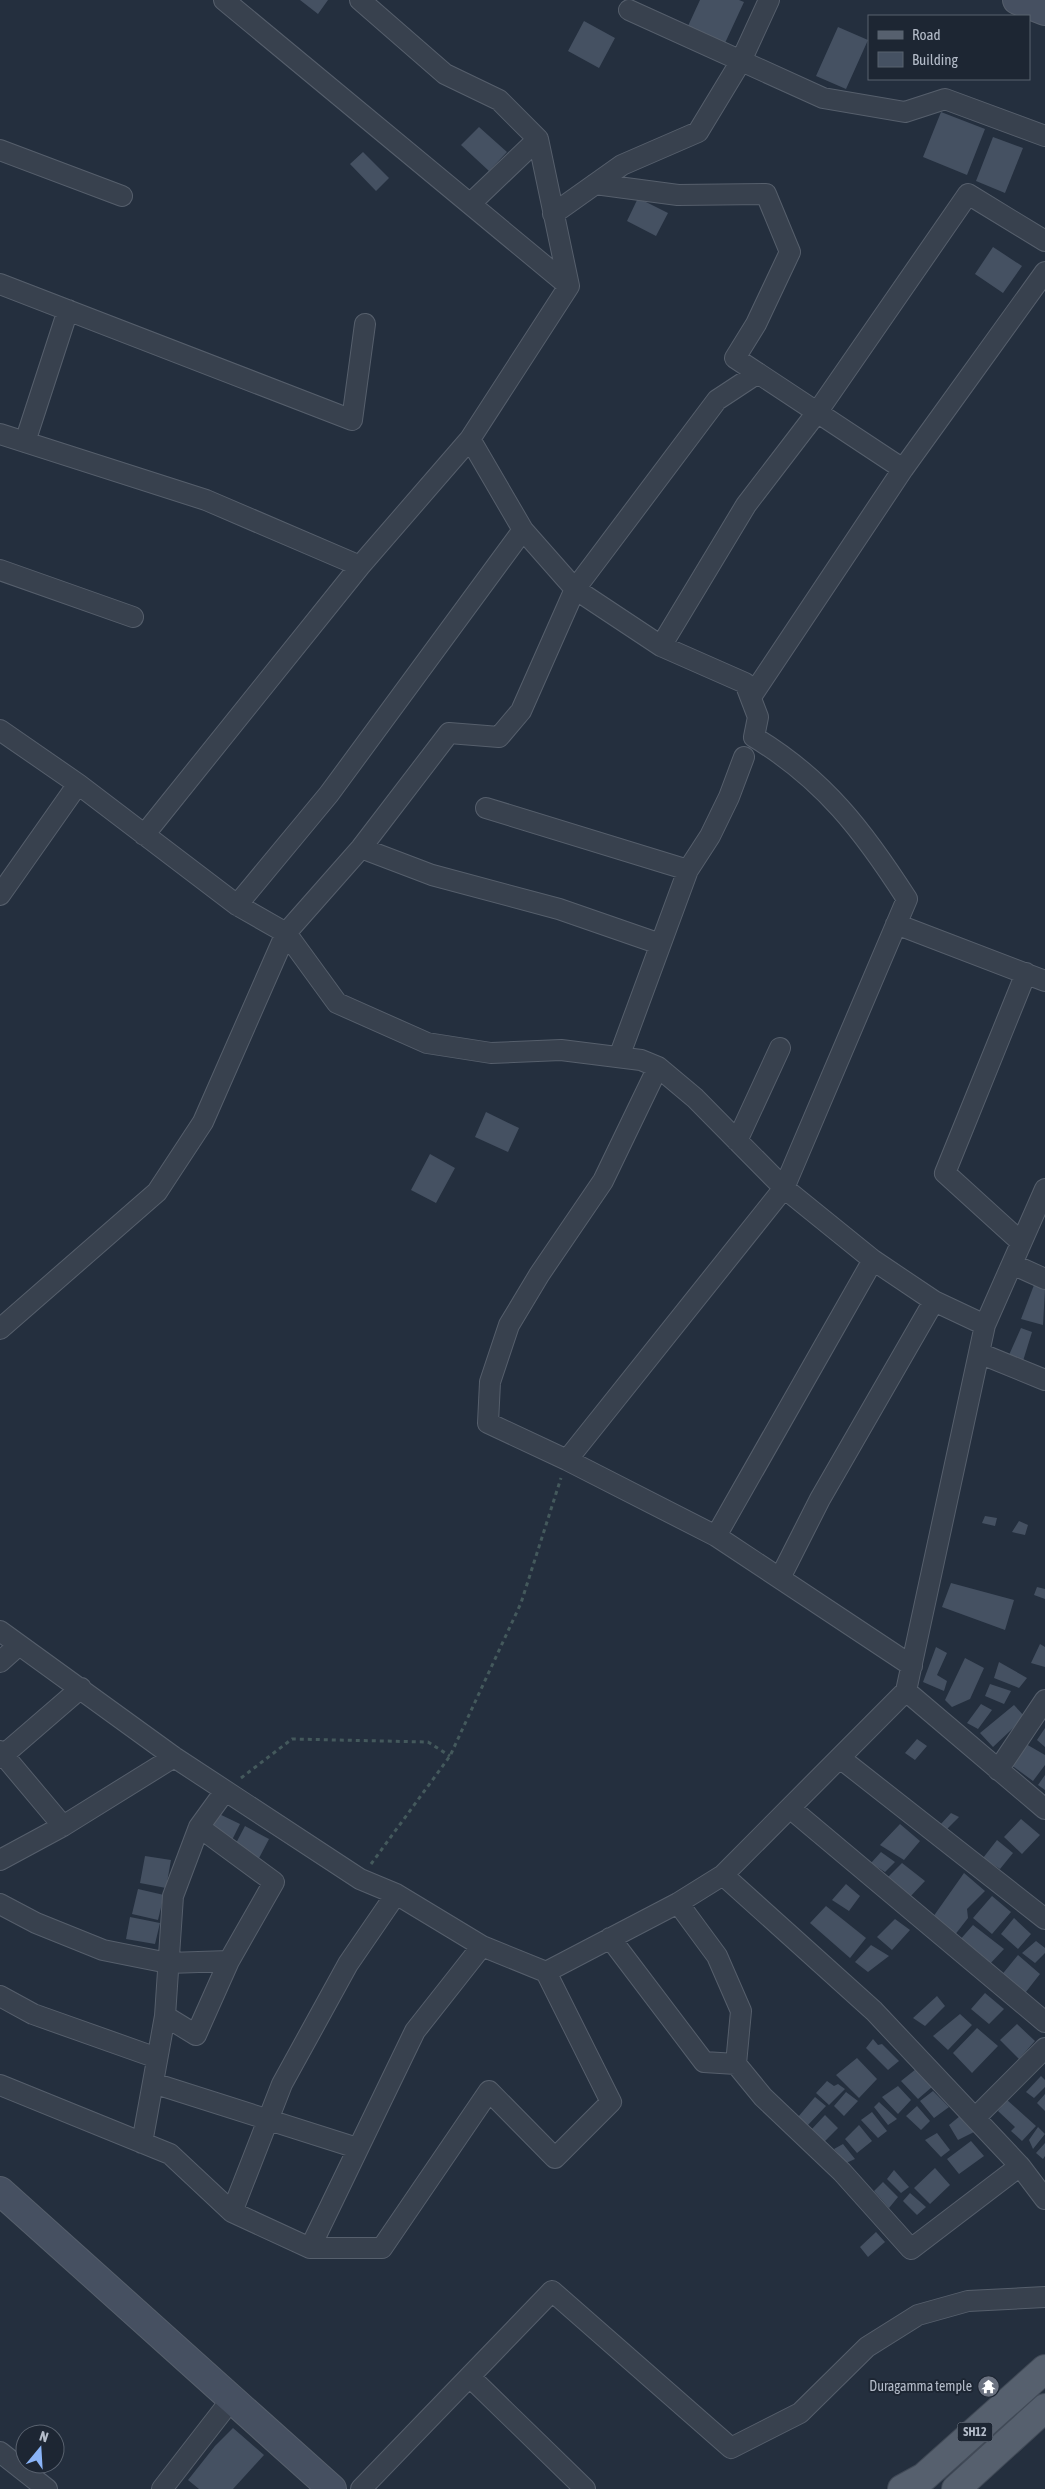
<svg xmlns="http://www.w3.org/2000/svg" width="1045" height="2489" viewBox="0 0 1045 2489" font-family="'Asap Condensed',sans-serif">
  <style>
    .building { fill: #455162 }
    .lines { fill: none; stroke-linecap: round; stroke-linejoin: round }
    .street-casing { stroke: #565f6c; stroke-width: 22 }
    .secondary-casing { stroke: #565f6c; stroke-width: 30 }
    .primary-casing { stroke: #414a57; stroke-width: 30 }
    .path { stroke: #44595c; stroke-width: 3; stroke-dasharray: 4 4; stroke-linecap: butt }
    .street { stroke: #38414e; stroke-width: 20 }
    .secondary { stroke: #465061; stroke-width: 28 }
    .primary { stroke: #56606e; stroke-width: 28 }
    .labels { text-anchor: middle; stroke-width: 4; stroke-linejoin: round; paint-order: stroke }
    .shield { fill: #1d2633; stroke: #878f9c; stroke-width: 1 }
    .shield-label { font-size: 12px; font-weight: bold; fill: #b4bcc9 }
    .poi-label { font-size: 14px; fill: #b4bcc9; stroke: #1d2633; text-anchor: end }
  </style>
  <rect width="100%" height="100%" fill="#242f3e"/>
  <path class="building" d="M300 0H328L318 14Z
    M700 0H739L744 2 725 43 688 26Z
    M584 21 615 38 599 68 568 51Z
    M838 27 868 40 846 89 816 76Z
    M941 112 985 129 967 175 923 157Z
    M479 127 507 152 489 171 461 145Z
    M993 137 1023 148 1005 193 976 181Z
    M363 152 389 178 376 191 350 164Z
    M638 198 668 213 656 236 627 221Z
    M993 247 1022 266 1003 293 975 274Z
    M486 1112 519 1128 508 1152 475 1137Z
    M430 1154 455 1168 436 1203 411 1190Z
    M1034 1285 1045 1289 1043 1325 1021 1319Z
    M1021 1328 1032 1332 1023 1361 1009 1355Z
    M985 1516 997 1518 995 1526 982 1523Z
    M1019 1521 1028 1525 1025 1535 1012 1532Z
    M951 1583 1014 1600 1005 1630 942 1607Z
    M1037 1587 1045 1589V1599L1034 1595Z
    M1040 1644 1045 1647V1667L1031 1663Z
    M936 1647 947 1653 937 1675 947 1681 944 1691 923 1682Z
    M965 1658 984 1668 970 1699 952 1707 945 1700Z
    M999 1662 1027 1678 1019 1688 994 1678Z
    M990 1684 1011 1691 1004 1704 985 1696Z
    M981 1704 992 1710 978 1729 967 1723Z
    M1014 1705 1025 1717 993 1747 980 1733Z
    M1045 1728V1747L1037 1740Z
    M917 1739 927 1746 915 1760 905 1753Z
    M1026 1744 1045 1755V1765L1033 1781 1010 1764Z
    M1045 1775V1790L1038 1785Z
    M213 1811 240 1824 231 1842 205 1829Z
    M951 1813 959 1817 945 1831 940 1825Z
    M1021 1819 1040 1835 1022 1854 1004 1837Z
    M900 1824 920 1841 904 1860 880 1845Z
    M245 1826 269 1839 258 1860 234 1847Z
    M997 1840 1013 1853 1000 1869 983 1858Z
    M881 1852 895 1862 885 1872 871 1863Z
    M145 1856 171 1860 166 1888 140 1883Z
    M902 1863 925 1881 909 1898 885 1880Z
    M964 1873 985 1891 967 1909 968 1918 954 1936 933 1917Z
    M846 1884 860 1896 849 1911 832 1900Z
    M138 1889 164 1895 158 1920 132 1914Z
    M992 1896 1011 1912 992 1934 973 1918Z
    M826 1906 866 1938 850 1958 810 1923Z
    M130 1917 160 1923 155 1944 126 1939Z
    M1014 1918 1031 1934 1018 1949 1001 1934Z
    M895 1919 910 1930 892 1950 877 1937Z
    M973 1925 1004 1949 987 1967 958 1942Z
    M1036 1941 1045 1948V1953L1035 1963 1022 1953Z
    M871 1945 889 1956 868 1972 855 1962Z
    M1018 1955 1040 1974 1022 1997 1000 1977Z
    M985 1993 1004 2009 989 2024 971 2009Z
    M937 1996 945 2006 925 2026 913 2018Z
    M960 2014 972 2025 948 2050 933 2036Z
    M1017 2024 1035 2041 1019 2059 1000 2040Z
    M977 2028 998 2046 972 2073 953 2053Z
    M873 2039 878 2045 882 2044 899 2061 888 2070 866 2048Z
    M857 2058 877 2079 859 2098 836 2075Z
    M916 2069 932 2087 918 2099 901 2081Z
    M1041 2076 1045 2080V2087L1034 2098 1026 2092Z
    M827 2081 834 2086 838 2084 845 2089 829 2105 816 2093Z
    M898 2086 911 2100 898 2114 882 2097Z
    M933 2091 949 2107 934 2118 920 2101Z
    M846 2092 858 2101 844 2116 834 2106Z
    M1045 2094V2111L1037 2103Z
    M815 2097 826 2106 807 2126 798 2117Z
    M1007 2100 1036 2126 1022 2141 1011 2131 1015 2127 998 2111Z
    M879 2102 897 2119 888 2125 874 2107Z
    M917 2106 930 2121 921 2130 906 2116Z
    M872 2112 887 2131 878 2138 861 2120Z
    M825 2115 838 2128 823 2143 810 2131Z
    M960 2116 974 2132 958 2140 949 2125Z
    M859 2125 872 2141 857 2153 845 2139Z
    M1038 2127 1045 2134 1033 2149 1029 2140Z
    M937 2133 950 2150 941 2157 925 2140Z
    M971 2141 984 2156 959 2174 947 2159Z
    M1045 2143V2156L1043 2159 1036 2153Z
    M843 2144 855 2159 846 2163 834 2149Z
    M935 2168 950 2185 930 2204 914 2188Z
    M894 2170 909 2187 901 2193 887 2179Z
    M883 2182 898 2197 889 2208 874 2191Z
    M910 2193 926 2207 917 2215 903 2201Z
    M876 2232 885 2242 868 2257 860 2247Z
    M233 2428 264 2455 233 2489H199L188 2480 215 2446Z"/>
  <g class="lines">
    <defs>
      <path id="street" d="M224 0 569 286
        M629 10 823 98 905 112 945 99 1045 136
        M0 150 122 196
        M595 184 678 195 766 194 790 252 756 324 735 358 903 469
        M470 204 538 139
        M553 214 622 165 698 132 741 61 769 0
        M0 284 352 420 365 324
        M758 373 717 400 575 589 521 711 499 737 449 733 361 848 286 933 337 1003 427 1043 491 1053 561 1050 641 1060 658 1067 695 1098 784 1188 873 1260 934 1301 985 1325
        M0 434 206 500 360 566
        M25 442 68 310
        M523 530 575 589 661 646 745 683 758 717 754 737C824 779 864 832 907 899L784 1188 567 1460
        M0 570 133 617
        M661 646 746 505 818 411 968 194 1045 241
        M751 697 903 469 1045 272
        M0 730 78 784 237 905 286 933 203 1122 157 1192 0 1329
        M486 808 688 870
        M144 835 360 566 470 439 569 286 538 139 499 100 445 74 360 0
        M361 848 432 875 559 909 660 944
        M0 895 78 784
        M237 905 329 794 523 530 470 439
        M896 924 1045 981
        M619 1057 688 870 710 836 729 797 744 757
        M658 1067 603 1181 539 1275 509 1325 490 1382 488 1423 567 1460 716 1536 912 1666
        M737 1141 780 1048
        M1021 1242 945 1173 1026 973
        M1012 1264 1045 1279
        M979 1353 1045 1380
        M716 1536 873 1260
        M780 1578 820 1499 934 1301
        M0 1631 174 1757 360 1879 396 1894 482 1946 546 1972 611 2102 555 2158 489 2091 382 2248H310L232 2212 170 2154 0 2085
        M0 1662 19 1645
        M906 1691 1045 1809
        M0 1751 63 1826
        M0 1758 81 1688
        M840 1758 1045 1919
        M998 1770 1045 1700
        M790 1808 1045 2022
        M0 1860 63 1826 174 1757
        M723 1875 874 2011 1020 2166 1045 2199
        M678 1903 717 1956 741 2011 736 2064
        M0 1904 36 1923 103 1950 168 1963 229 1961
        M610 1938 704 2062 736 2064 763 2097 842 2172 911 2249 1020 2166
        M546 1972 678 1903 723 1875 906 1691 985 1325 1045 1189
        M0 1996 33 2014 157 2058
        M165 2016 196 2035 229 1961 274 1882 199 1827
        M153 2083 357 2148
        M975 2118 1045 2048
        M142 2143 165 2016 173 1896 199 1827 225 1791
        M232 2212 282 2084 348 1964 396 1894
        M310 2248 415 2031 482 1946
        M470 2377 585 2489
        M0 2452 47 2489
        M162 2489 231 2400
        M361 2489 552 2291 731 2448 800 2413 867 2347 918 2315 968 2301 1045 2297"/>
      <path id="secondary" d="M1017 0 1045 11
        M0 2191 332 2489"/>
      <path id="primary" d="M902 2489 924 2477 1045 2369
        M956 2489 1045 2408"/>
    </defs>
    <use href="#street" class="street-casing"/>
    <use href="#secondary" class="secondary-casing"/>
    <use href="#primary" class="primary-casing"/>
    <path class="path" d="M241 1778 292 1739 428 1742 450 1756
      M371 1864 450 1756 521 1603 561 1478"/>
    <use href="#street" class="street"/>
    <use href="#secondary" class="secondary"/>
    <use href="#primary" class="primary"/>
  </g>
  <defs>
    <symbol id="temple-disc" viewBox="-11 -11 22 22"><circle r="9.5" fill="#6b7280" stroke="#1d2633"/><path d="M0-6L5-2H3V0L6.5 2.5H4V6H1.5V3h-3V6H-4V2.5H-6.5L-3 0V-2H-5Z" fill="#fff"/></symbol>
  </defs>
  <g fill-rule="evenodd">
    <use href="#temple-disc" x="976" y="2374" width="25" height="25"/>
  </g>
  <g class="labels">
    <rect class="shield" x="957.5" y="2422.5" width="35" height="19" rx="4"/>
    <g class="shield-label">
      <text x="975" y="2436">SH12</text>
    </g>
    <g class="poi-label">
      <text x="972" y="2391">Duragamma temple</text>
    </g>
  </g>
  <rect x="868" y="15" width="162" height="65" fill="#1d2633" stroke="#59626f"/>
  <rect x="878" y="31" width="25" height="8" fill="#56606e" stroke="#59626f"/>
  <text x="912" y="40" font-size="15" fill="#b4bcc9">Road</text>
  <rect x="878" y="52" width="25" height="15" fill="#455162" stroke="#59626f"/>
  <text x="912" y="65" font-size="15" fill="#b4bcc9">Building</text>
  <g transform="translate(40 2449) rotate(18)"><circle r="24" fill="#1d2633" stroke="#59626f"/>
  <path d="M0-4L9 19L0 12L-9 19Z" fill="#8ab4f8"/>
  <text y="-8" font-size="14" font-weight="bold" text-anchor="middle" fill="#b4bcc9">N</text>
  </g>
</svg>
